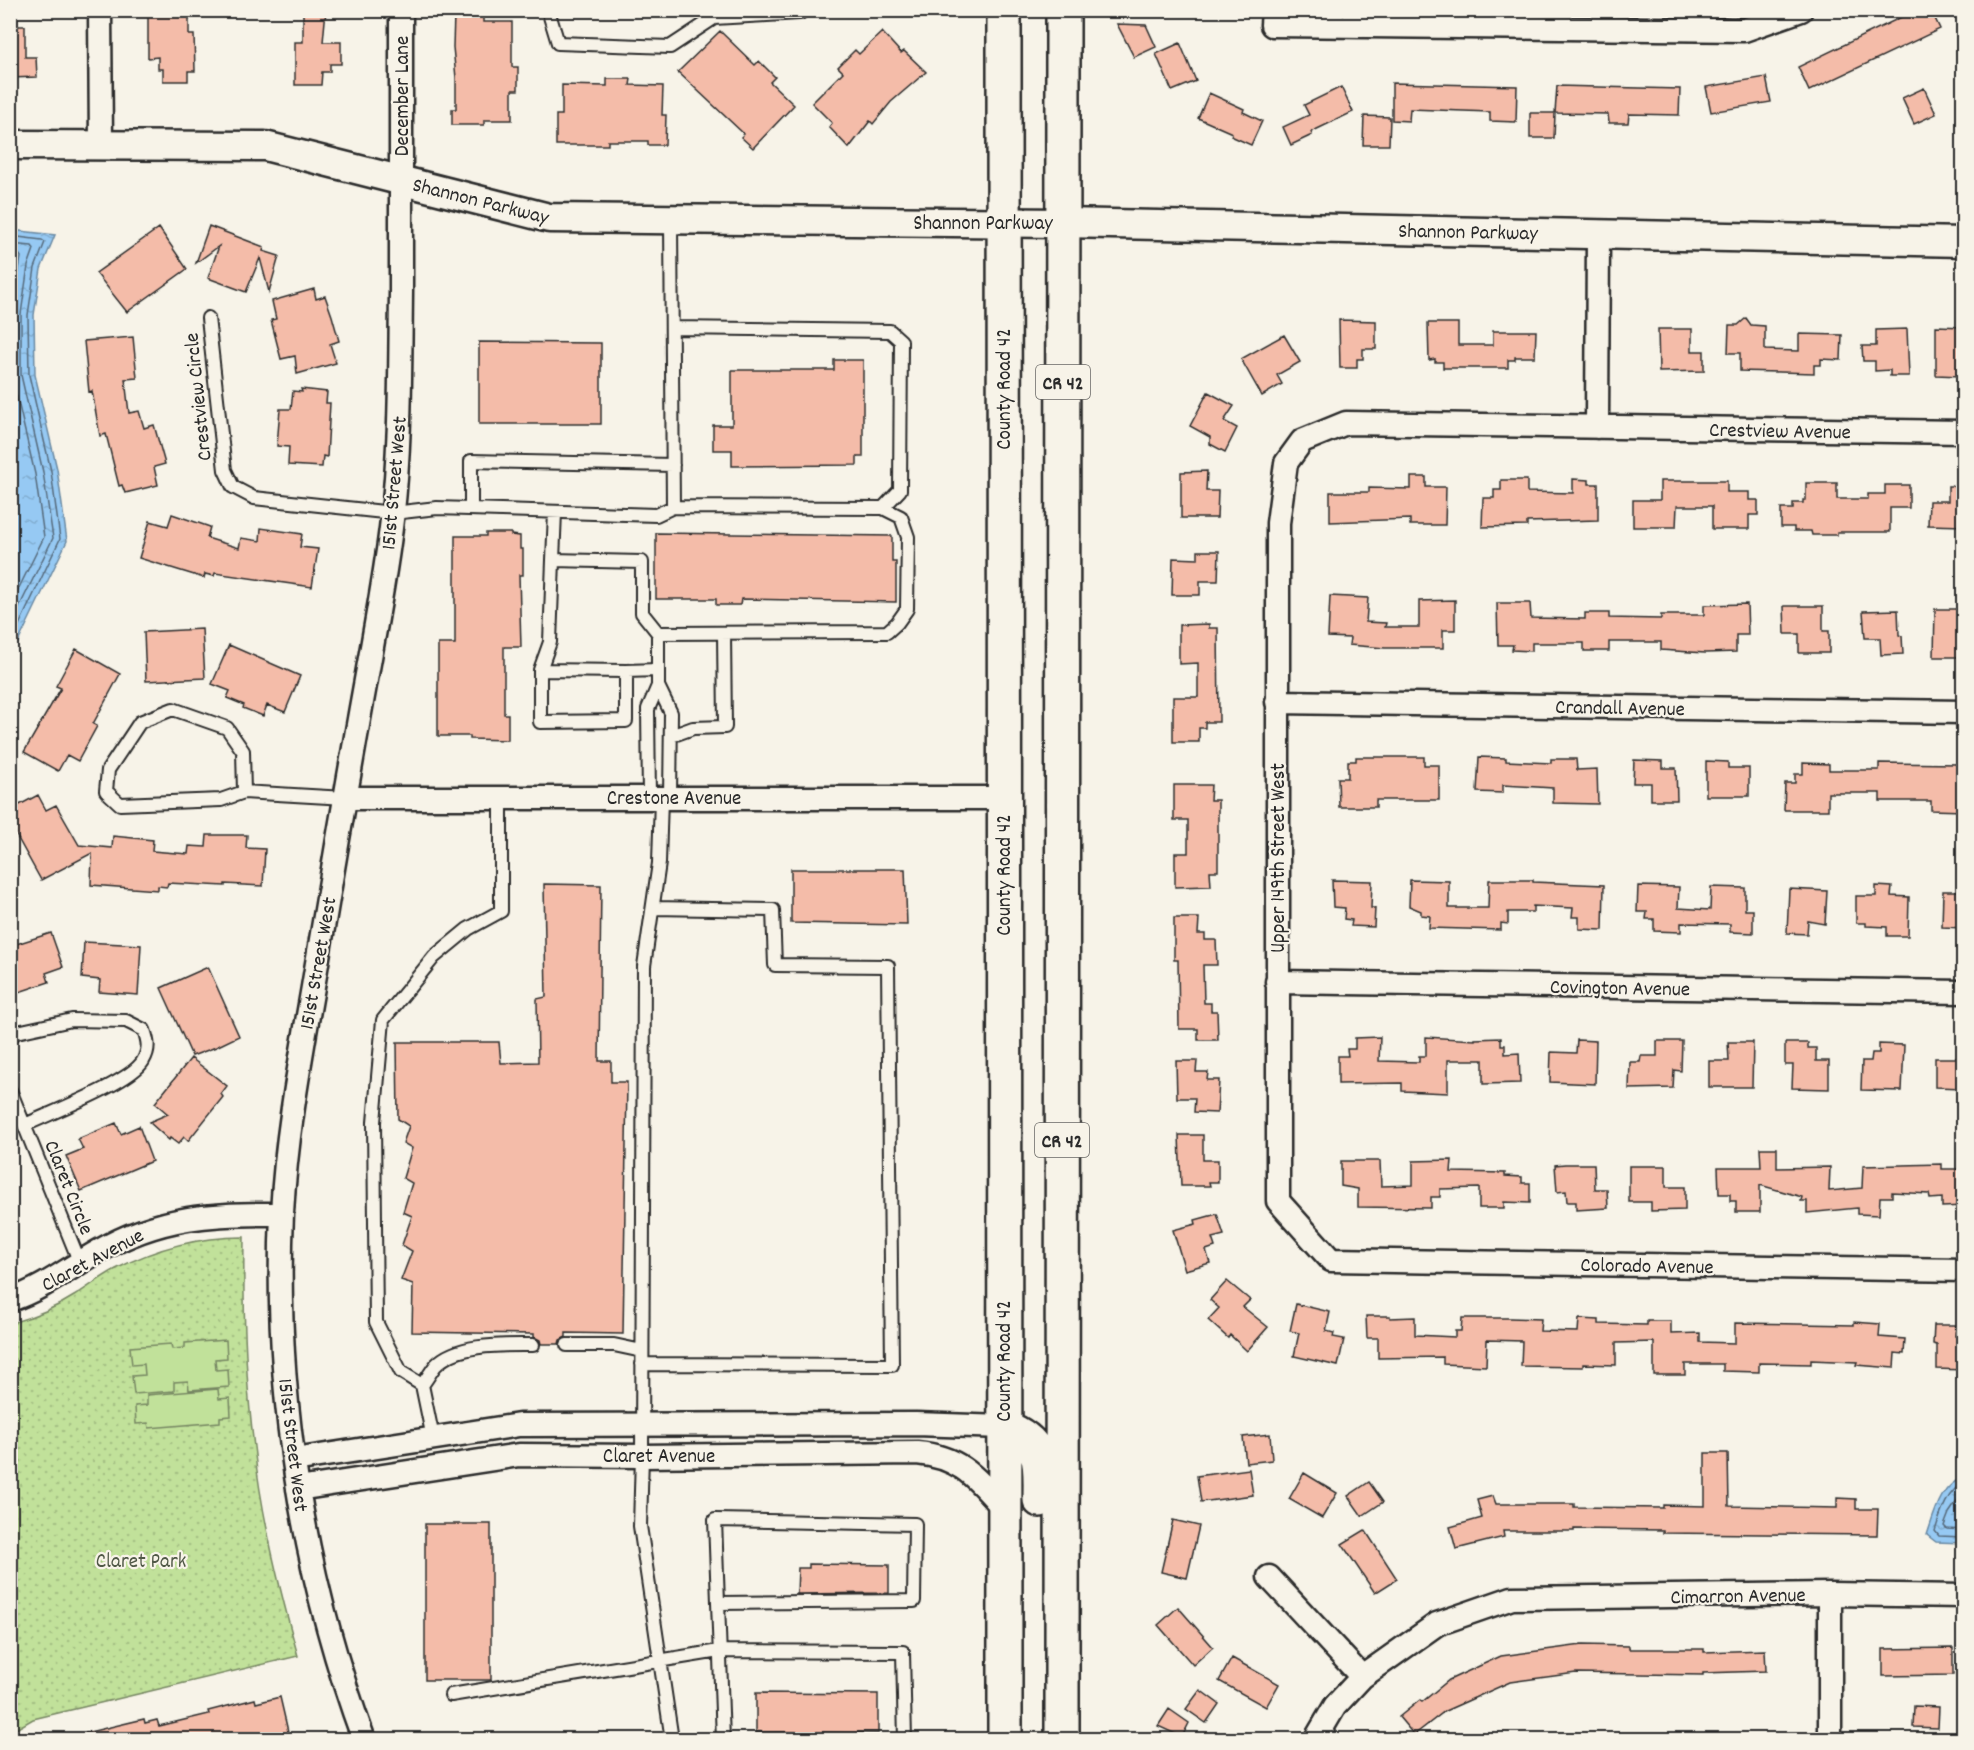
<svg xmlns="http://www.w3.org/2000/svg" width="1974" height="1750" viewBox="0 0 1974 1750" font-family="Dekko,sans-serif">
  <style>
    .grass { fill: url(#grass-dots); stroke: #768662; stroke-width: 1.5 }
    .garden { fill: #c1e19a; stroke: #768662; stroke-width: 1.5 }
    .water { fill: url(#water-ripples); stroke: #6b8aa3; stroke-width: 1.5 }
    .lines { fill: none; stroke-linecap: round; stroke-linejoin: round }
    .shore { stroke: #566a7b; stroke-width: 1.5 }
    .building { fill: #f4bca9; stroke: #2b2b2b; stroke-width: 1.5 }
    .service-casing { stroke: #2b2b2b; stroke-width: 16 }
    .minor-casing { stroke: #2b2b2b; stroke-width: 27 }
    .tertiary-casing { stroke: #2b2b2b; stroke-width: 33 }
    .trunk-casing { stroke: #2b2b2b; stroke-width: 38 }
    .service { stroke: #f7f3e8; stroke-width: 12 }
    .minor { stroke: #f7f3e8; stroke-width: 22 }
    .tertiary { stroke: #f7f3e8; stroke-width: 28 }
    .trunk { stroke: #f7f3e8; stroke-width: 33 }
    .labels { text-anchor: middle; stroke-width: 4.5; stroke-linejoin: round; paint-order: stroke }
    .shield { fill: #f7f3e8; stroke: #686764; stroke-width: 1.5 }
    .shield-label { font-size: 20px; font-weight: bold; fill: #2b2b2b }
    .street-label { font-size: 21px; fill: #2b2b2b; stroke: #f7f3e8 }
    .park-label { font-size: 21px; fill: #505847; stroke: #f7f3e8 }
  </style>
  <defs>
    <pattern id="grass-dots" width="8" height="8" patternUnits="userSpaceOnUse" patternTransform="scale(1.5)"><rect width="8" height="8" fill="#c1e19a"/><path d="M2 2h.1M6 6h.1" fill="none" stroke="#a6c185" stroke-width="1.8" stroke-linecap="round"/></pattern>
    <pattern id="water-ripples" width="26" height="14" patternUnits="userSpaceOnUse" patternTransform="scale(1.5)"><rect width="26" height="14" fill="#96c9f3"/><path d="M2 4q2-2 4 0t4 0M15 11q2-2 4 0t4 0" fill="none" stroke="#81add0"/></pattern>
  </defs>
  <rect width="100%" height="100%" fill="#f7f3e8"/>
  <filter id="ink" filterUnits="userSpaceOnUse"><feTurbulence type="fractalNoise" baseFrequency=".0167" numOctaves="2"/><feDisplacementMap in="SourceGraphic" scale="12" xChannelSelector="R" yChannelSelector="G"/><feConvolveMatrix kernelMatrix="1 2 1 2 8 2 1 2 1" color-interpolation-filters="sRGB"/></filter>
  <g filter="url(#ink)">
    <path class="grass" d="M244 1237C243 1307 245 1377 254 1447 262 1518 279 1587 298 1656L33 1719 11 1732V1323C33 1317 54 1309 74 1296 88 1287 101 1277 116 1269 156 1248 198 1237 244 1237Z"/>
    <path class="garden" d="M226 1340 227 1358 215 1359 216 1370 228 1369 229 1387 189 1390 188 1381 174 1382V1391L134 1394 132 1376 145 1375 144 1364 132 1365 130 1347 171 1344 172 1349 185 1348V1343Z
      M218 1389 219 1399 230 1398 231 1416 220 1417V1422L149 1428 148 1423 136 1424 135 1406 147 1405V1395Z"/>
    <path class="water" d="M11 230 55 235 41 269 34 315 35 375 57 469 67 541 11 657Z
      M1964 1478 1963 1543 1936 1542 1927 1535C1934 1515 1941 1483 1964 1478Z"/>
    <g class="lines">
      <path class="shore" d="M10 236 42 240 45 242 35 268 28 315 29 375 51 471 60 539 10 644
        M10 244 32 246 34 249 28 266 21 314V375L43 472 53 538 10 626
        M10 253 19 254 21 257 12 313V376L35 474 44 537 10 606
        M1964 1483C1947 1490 1940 1515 1935 1531L1939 1536 1964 1537
        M1964 1491 1949 1513 1944 1526 1947 1529 1964 1530"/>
    </g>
    <path class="building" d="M148 10H189V35H194L195 71H188V81H163V69H158V57L148 58Z
      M303 10H326L323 42H341V64H330V72H322L321 85H295V42H303Z
      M1916 10H1931L1940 29 1809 91 1798 67Z
      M454 15H483V22H512V67H518V90H512V120H484V125H452V109H456V78L453 47Z
      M1117 24 1146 25 1156 47 1134 57Z
      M10 26H25V57H36L37 77 10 78Z
      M720 31 755 65 759 61 775 77 770 82 794 105 753 148 741 137 744 134 678 72Z
      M882 32 901 53 904 51 926 72 891 102 873 124 870 121 849 148 829 127 832 123 812 103 843 72 838 67 855 50 859 54Z
      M1180 43 1196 81 1172 91 1156 54Z
      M1766 77 1771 102 1711 112 1706 87Z
      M607 79H631L630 85 663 86 662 115H666L665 145H648V141H608V145H556V115H562V85L607 86Z
      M1392 83 1517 86 1516 122 1490 121V112L1410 109 1409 121 1392 120Z
      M1557 86 1680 89 1679 115 1629 114 1628 123H1609L1608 114 1555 113Z
      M1341 87 1353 112 1311 132 1312 135 1291 145 1283 127 1309 115 1304 105Z
      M1924 88 1936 114 1914 124 1902 98Z
      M1209 93 1244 109 1243 112 1262 121 1251 145 1231 136 1232 133 1198 118Z
      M1530 113H1555L1554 138H1530Z
      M1364 116 1390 117 1389 145H1363Z
      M209 226 264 247 263 251 279 256 269 292 260 258 246 292 208 278 219 246 196 263Z
      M159 228 187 269 127 312 96 273Z
      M314 289 316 299 325 296 332 316 339 341 330 344 336 363 297 374 295 356 281 359 271 320 276 319 272 301Z
      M1746 318 1751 325 1765 326V350L1799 351V334L1842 335 1841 360 1821 359V365H1814V373L1740 371V353H1728L1729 325H1738Z
      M1339 320 1376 321V349H1363V359H1357V368H1340Z
      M1428 323H1458V345H1493V331H1536L1535 357H1515V360H1508V368H1443V362H1435V359L1429 360Z
      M1936 326 1964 327 1961 376 1936 375Z
      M1658 329H1692V351H1704V371L1659 372Z
      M1907 329 1909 376H1890V370L1875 371V361H1863L1862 346H1876V330Z
      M1284 335 1300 362 1277 375 1282 384 1262 396 1241 359Z
      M133 337 137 378 125 379 129 413 139 411 144 428 154 425 165 464 154 467 158 485 125 493 122 485 119 486 106 434 100 436 92 391 89 392 84 341Z
      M479 342 601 343V424H479Z
      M834 360H863V457H857V465L732 466V450H713V425H732V370H834Z
      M301 389 327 392 326 403H330L327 457 323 456 322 467 288 465 289 447 277 446 280 409H291L293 391 302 392Z
      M1208 392 1234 406 1224 421 1237 428 1225 452 1210 444V437L1190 426Z
      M1207 471 1206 491H1218L1217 518H1181V472Z
      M1411 477H1426V487H1446L1445 525H1410V519L1330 522V492H1369V488L1411 489Z
      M1573 479 1589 480V484H1598V520L1527 522V526L1482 527 1483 498H1494V490H1501V480H1527V492L1573 493Z
      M1660 481H1727V492H1749V500H1758V515H1749V529H1712V506H1677L1676 527H1633V500H1660Z
      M1806 483H1837V499H1868V494H1885V485H1909V508H1890V532H1837V535H1812L1811 531H1794V527H1781V509H1793V503H1803V500H1806Z
      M1948 486H1964V526L1928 525 1929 501H1948Z
      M172 514 210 527 207 538 239 548 241 538 260 541 261 528 302 534 300 547 318 549 312 587 215 573 214 576 205 574 204 578 139 558 150 521 168 526Z
      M486 533H511V535L520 536V549H523V575H519L521 647H504V714H508V740L470 739V736H438V644H455V536H486Z
      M656 533 892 536V562H896V602L741 599 740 605H716V599H656Z
      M1198 551H1219L1218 581H1200V595H1172L1173 558 1198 559Z
      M1330 596 1368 598 1366 622 1386 623 1385 627H1419V601L1455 600V630H1443V648H1385L1349 645 1350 638 1328 637Z
      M1497 603H1530L1531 618 1585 619V613H1609V618L1661 619V615H1704V605L1747 604 1748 635H1736V652L1705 653 1661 650V642H1609V651H1584V643H1532V651L1512 650 1513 645H1498Z
      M1784 606H1823V631H1829V653H1799V634H1785Z
      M1935 609H1964V643H1959V657H1934Z
      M1898 610 1899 635 1902 636 1903 654 1881 655 1880 638H1865L1863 611Z
      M1209 624V628H1218L1219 722H1205V728H1199V742H1173V697H1198V663L1179 664V625Z
      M202 629 205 678 146 681 144 632Z
      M229 645 300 676 285 712 267 705 263 716 243 708 244 705 227 698 230 691 212 684Z
      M76 649 120 674 93 724 97 726 78 761 67 755 58 771 24 752 61 688 56 686Z
      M1356 757H1424V765H1439V800H1376V807H1339L1338 778H1348V761H1356Z
      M1479 757 1506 758V761L1551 763V759H1576L1577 770 1597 769 1598 804 1553 803V788L1503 785V793L1477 792Z
      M1634 760 1663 761V768H1676L1677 800H1651V783H1633Z
      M1706 761 1728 762V768H1749V796H1706Z
      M1803 763 1829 764V770H1879V763L1958 764V773H1964V811L1931 810V801H1880V793H1828V810H1784L1785 783H1795V774H1803Z
      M1174 785H1211L1210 800H1218V871H1210L1211 886 1175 887V853H1188V820H1174Z
      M38 795 46 810 56 805 79 845 112 848 113 836 153 840 152 851 188 854 189 846 206 847 207 835H247L246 848 265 849 263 886 225 884V886L168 883 167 887 158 886V890L91 885 92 853 41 880 10 824V810Z
      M791 869H905L907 925 791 923Z
      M1332 880 1372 881 1371 908H1375L1374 927 1351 926 1352 920 1344 919 1345 908 1333 907Z
      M1410 880 1449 881V908H1488L1489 880H1533V882L1604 885 1603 930 1579 929V917H1572L1573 908 1533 906V912H1508V924L1501 923V930L1429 928 1430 916 1421 915V911L1409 906Z
      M544 884 601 885 599 1061H611V1082H627L623 1334 566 1333V1337L560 1340 559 1344H541L540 1340 534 1337V1334L412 1332 413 1284 401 1280 412 1251 402 1245 412 1216 403 1212 412 1183 403 1178 412 1148 403 1143 409 1126 398 1119 397 1042H499L501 1063 538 1062 537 999 546 997Z
      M1638 886 1679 887 1678 908 1710 910 1711 887 1745 888V910H1753V933L1730 932V924L1681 923V932L1654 931V919H1646L1647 912H1637Z
      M1876 886 1892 887 1891 896 1909 897 1908 936H1887V927L1866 926V923H1856V896H1876Z
      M1789 889 1827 891 1825 924 1808 921 1807 934 1787 933Z
      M1943 891H1964V928L1942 927Z
      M1174 918H1199L1198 934H1205V940H1216L1217 965H1203L1204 1003H1211V1011H1217L1218 1040H1198V1029H1179L1178 960H1174Z
      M51 933 63 967 46 973 49 982 10 995V946Z
      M84 942 141 945 138 995 99 992 100 980 82 978Z
      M208 967 239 1036 216 1047 192 1056 161 988Z
      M1380 1037 1379 1061 1419 1062V1056H1426V1037L1475 1040V1039L1501 1038V1045H1505V1054L1519 1053 1520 1083 1483 1084V1060H1448V1093L1402 1091V1083L1338 1084V1056H1348L1347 1049H1355V1038Z
      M1577 1040 1596 1041 1595 1084 1550 1082 1551 1052 1576 1053Z
      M1657 1041H1682L1681 1071 1674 1070 1673 1088 1629 1089 1630 1062H1640L1641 1056H1657Z
      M1728 1042H1753L1752 1087H1709V1061H1729Z
      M1785 1043H1808V1048H1816V1061H1829V1089L1792 1088 1793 1065H1785Z
      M1879 1044 1904 1045 1902 1091 1861 1090 1862 1061H1871L1872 1053H1879Z
      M191 1058 227 1086 221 1094 223 1097 188 1141 184 1137 178 1144 170 1138 169 1140 149 1122 168 1114 155 1103Z
      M1935 1058H1964V1088L1935 1087Z
      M1176 1061H1197L1196 1072H1208L1207 1080H1219L1217 1113 1194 1112 1195 1098H1177Z
      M116 1123 121 1134 139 1126 152 1161 81 1191 66 1156 83 1149 78 1139Z
      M1179 1135H1203V1160H1218V1182H1209L1210 1186H1181Z
      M1760 1148H1777V1168L1830 1167 1829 1191 1862 1188 1863 1166 1942 1164V1169H1964V1206L1942 1207V1198L1930 1199 1929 1194 1892 1192V1197H1880L1879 1215 1857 1214V1208L1807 1213V1201H1801L1802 1197 1760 1185V1212H1736V1201H1730V1194H1719L1718 1167H1761Z
      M1452 1160 1451 1172 1505 1173V1176L1522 1177V1183H1530V1203L1504 1202V1208H1479V1188L1440 1189V1197H1431V1208L1358 1207V1189L1341 1186V1161H1380L1381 1186 1413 1185V1161Z
      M1565 1164H1594L1595 1189H1607L1608 1208 1576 1210V1202H1567L1566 1191 1557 1192 1555 1165Z
      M1629 1166H1666V1187H1685V1210L1651 1211V1202H1629Z
      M1217 1214 1224 1235 1212 1238 1215 1247 1206 1250 1210 1263 1185 1270 1173 1230 1196 1224 1195 1220Z
      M1227 1281 1250 1300 1243 1307 1268 1327 1247 1351 1230 1335 1228 1338 1208 1320 1219 1308 1210 1300Z
      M1296 1304 1330 1312 1326 1331 1334 1333 1333 1337 1344 1339 1338 1366 1294 1356 1299 1333 1290 1331Z
      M1366 1316H1390V1318L1415 1317V1335L1455 1337V1331H1461L1462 1318H1510L1541 1319 1540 1331 1578 1332 1579 1319 1599 1320V1324L1647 1325V1321H1671V1334L1700 1333V1342L1735 1343V1323L1854 1325V1322L1880 1324 1879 1337 1905 1339 1904 1354 1895 1353 1894 1368 1856 1365 1857 1362 1811 1360V1364L1759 1363V1372L1723 1371V1364H1685V1375H1654V1342L1616 1343V1365L1583 1364V1367L1521 1366 1522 1341 1487 1340 1486 1366 1443 1364V1357L1378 1358V1338H1367Z
      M1934 1325H1956L1955 1336H1964V1370L1937 1369V1345L1933 1344Z
      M1270 1434 1272 1460 1246 1463 1243 1437Z
      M1705 1453H1728L1729 1506 1837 1508V1498L1856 1499V1509H1878L1877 1535 1663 1533V1530L1574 1529V1531H1503L1504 1537 1456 1549 1450 1527 1482 1518 1477 1500 1493 1496 1496 1504H1574V1507L1663 1508V1505L1705 1506Z
      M1249 1469 1253 1495 1201 1502 1197 1476Z
      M1304 1473 1337 1493 1322 1518 1289 1499Z
      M1369 1482 1383 1502 1362 1516 1348 1496Z
      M1173 1520 1199 1526 1187 1578 1161 1572Z
      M425 1524H491V1680H425Z
      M1365 1530 1397 1579 1375 1593 1342 1544Z
      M809 1564 889 1565V1593L797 1594 798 1568H809Z
      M1178 1607 1213 1647 1193 1665 1158 1625Z
      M1582 1645 1629 1646V1649H1704V1652L1765 1650 1766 1671 1703 1673V1675L1576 1673 1510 1682 1445 1711 1414 1735 1399 1717 1420 1700 1422 1702 1449 1680 1501 1656Z
      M1953 1648V1675L1883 1676V1649Z
      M1232 1658 1279 1684 1266 1707 1219 1681Z
      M1200 1690 1219 1704 1206 1723 1186 1709Z
      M756 1693 878 1694V1733L756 1732Z
      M280 1697 290 1740H86L85 1733 144 1719 145 1723 157 1720 159 1726 209 1714 208 1711 255 1699 256 1703Z
      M1914 1706 1939 1707 1938 1728 1913 1727Z
      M1169 1709 1189 1723 1182 1737 1158 1726Z"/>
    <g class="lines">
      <defs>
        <path id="service" d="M548 10 558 43 670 47 714 18 800 13 802 10
          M208 318 225 470 233 487 254 498 393 513 437 508 656 515 673 507
          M673 328 890 331 901 341 900 490 883 508
          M471 509V461L673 465
          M555 512 553 560 642 562V613L658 633
          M553 560 550 642 540 670V722L626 721V671L658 670
          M540 670 626 671
          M671 736 693 728 725 727 724 633
          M244 792 243 751 227 728 173 709 140 722 108 770 106 791 120 804 221 800 244 792 345 798
          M649 797 648 709 658 686
          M670 797 671 713 658 686V633L887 632 897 623 907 609 908 537 901 517 883 508 673 507 671 220
          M661 798 659 863 644 966 642 1456 640 1526 672 1740
          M10 1037 17 1032 72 1020 126 1021 144 1030C148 1041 150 1049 143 1061 131 1082 50 1113 25 1125
          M10 1090 80 1263
          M567 1345H614L642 1351
          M642 1364 892 1365 888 966 775 965 773 910 653 908
          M422 1385C427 1379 431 1371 436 1365 457 1343 504 1345 533 1345
          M433 1438 422 1385 401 1372 376 1322 374 1122 383 1020 434 957 468 929 501 911V797
          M718 1603 914 1601 915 1524 715 1520 723 1740
          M451 1695 719 1651 903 1652 905 1740"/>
        <path id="minor" d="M100 10 101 145
          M1273 10 1272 25 1744 30 1801 10
          M1597 427 1598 234
          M1964 432 1346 423 1302 441 1286 463 1278 523V1201L1331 1260 1964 1270
          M1277 702 1964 712
          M345 798H1003
          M1277 982 1964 992
          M10 1300C43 1289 69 1268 99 1251 159 1216 215 1213 282 1214
          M294 1460 519 1425 916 1424 1003 1427
          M298 1489 519 1455 642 1456 917 1453C961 1457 976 1478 1004 1509
          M1269 1577 1362 1677
          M1830 1594V1740
          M364 1740C302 1572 274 1392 282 1213 286 1137 300 1062 313 987 328 898 343 808 359 719 370 656 383 592 391 528 401 450 400 371 401 292 401 198 401 104 401 10
          M1315 1740 1335 1706 1362 1677 1437 1624 1512 1598 1830 1594 1964 1596"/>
        <path id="tertiary" d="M10 145 265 146 549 218 1063 223 1964 242"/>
        <path id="trunk" d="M1004 10 1005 1740
          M1003 1427C1045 1442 1040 1462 1040 1500
          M1062 1740 1063 10"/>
      </defs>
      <use href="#service" class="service-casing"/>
      <use href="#minor" class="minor-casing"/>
      <use href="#tertiary" class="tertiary-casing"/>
      <use href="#trunk" class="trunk-casing"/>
      <use href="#service" class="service"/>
      <use href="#minor" class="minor"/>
      <use href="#tertiary" class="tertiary"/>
      <use href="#trunk" class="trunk"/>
    </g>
  </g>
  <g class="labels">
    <g class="shield">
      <rect x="1036" y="365" width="54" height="34" rx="4.5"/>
      <rect x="1035" y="1123" width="54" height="34" rx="4.5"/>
    </g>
    <g class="shield-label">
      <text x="1063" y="389">CR 42</text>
      <text x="1062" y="1147">CR 42</text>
    </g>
    <g class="street-label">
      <text transform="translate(401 96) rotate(-90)" y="7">December Lane</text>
      <text transform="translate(481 200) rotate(14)" y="7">Shannon Parkway</text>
      <text x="983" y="229">Shannon Parkway</text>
      <text transform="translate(1468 231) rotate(1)" y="7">Shannon Parkway</text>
      <text transform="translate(1003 389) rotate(-90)" y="7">County Road 42</text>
      <text transform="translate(197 397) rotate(-96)" y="7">Crestview Circle</text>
      <text transform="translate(1780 430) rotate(1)" y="7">Crestview Avenue</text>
      <text transform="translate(393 483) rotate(-85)" y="7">151st Street West</text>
      <text transform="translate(1620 707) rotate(1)" y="7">Crandall Avenue</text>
      <text x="674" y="804">Crestone Avenue</text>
      <text transform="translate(1277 858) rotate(-90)" y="7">Upper 149th Street West</text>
      <text transform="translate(1003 875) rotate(-90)" y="7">County Road 42</text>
      <text transform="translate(317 963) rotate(-80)" y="7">151st Street West</text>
      <text transform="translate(1620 987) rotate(1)" y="7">Covington Avenue</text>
      <text transform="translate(70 1187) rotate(68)" y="7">Claret Circle</text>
      <text transform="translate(92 1259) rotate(-28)" y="7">Claret Avenue</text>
      <text transform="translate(1647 1265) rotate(1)" y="7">Colorado Avenue</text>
      <text transform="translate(1003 1361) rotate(-90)" y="7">County Road 42</text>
      <text transform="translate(294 1445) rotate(83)" y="7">151st Street West</text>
      <text x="659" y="1462">Claret Avenue</text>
      <text transform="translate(1738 1595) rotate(-1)" y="7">Cimarron Avenue</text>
    </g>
    <g class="park-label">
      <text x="141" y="1567">Claret Park</text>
    </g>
  </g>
  <rect width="1974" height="1750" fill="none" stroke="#f7f3e8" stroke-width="36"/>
  <rect x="18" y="18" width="1938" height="1714" fill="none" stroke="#2b2b2b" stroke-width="2" filter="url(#ink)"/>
</svg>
